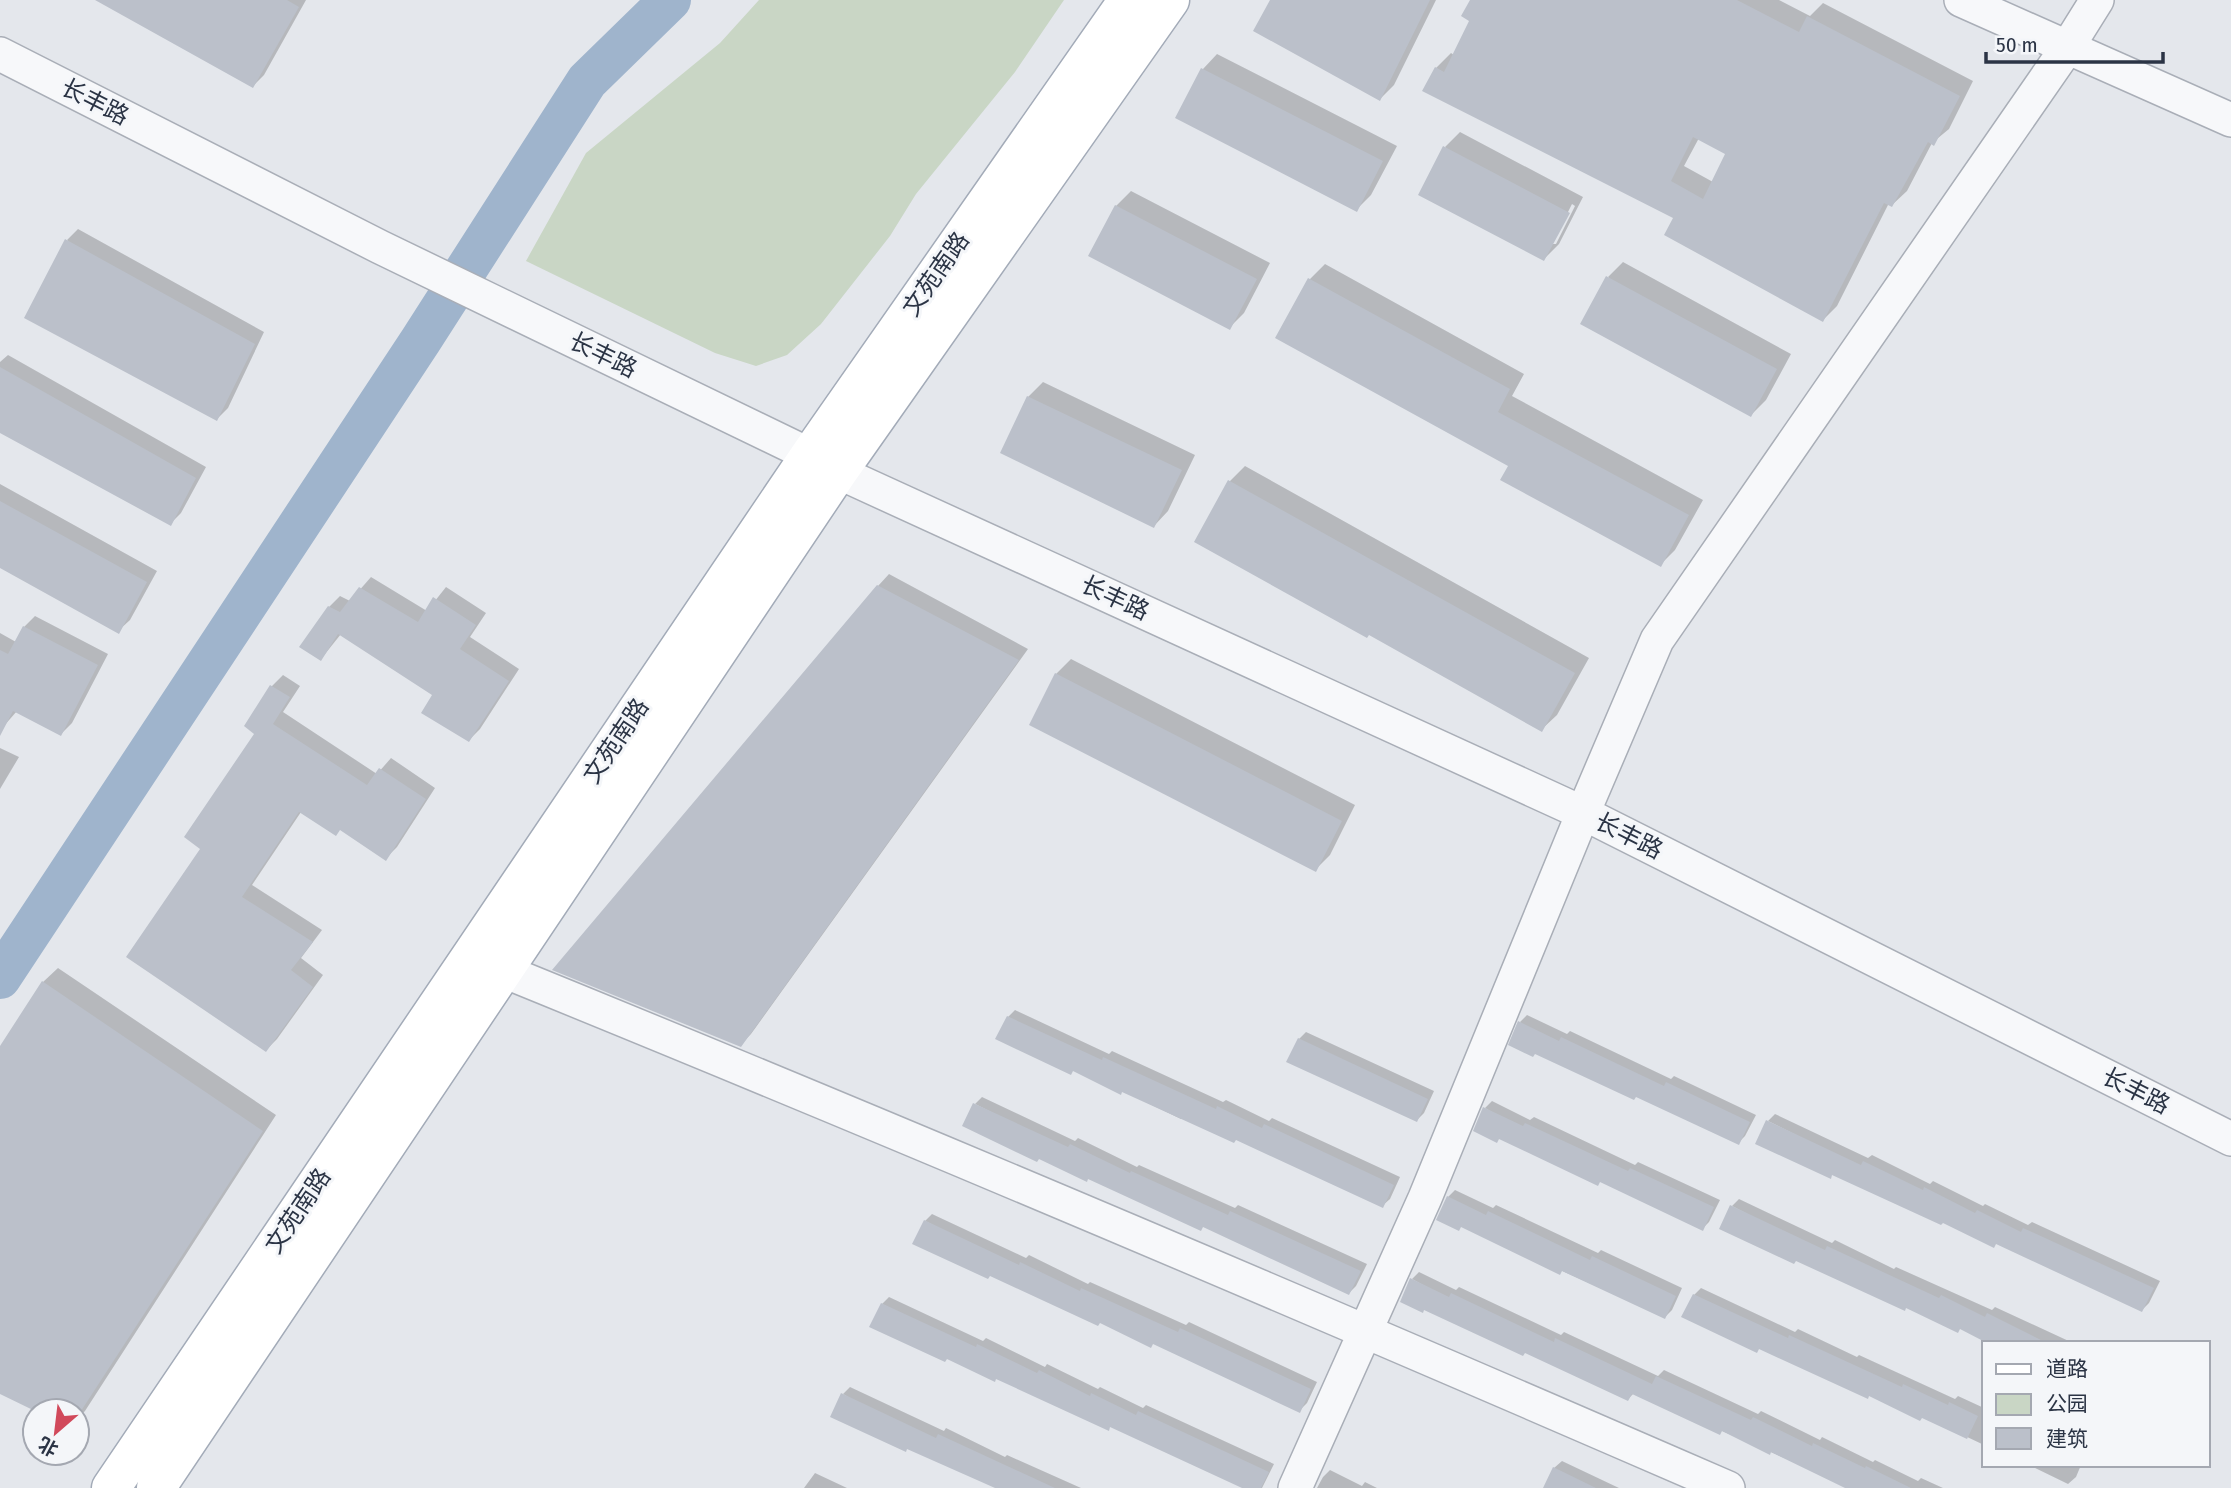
<svg xmlns="http://www.w3.org/2000/svg" width="2231" height="1488" viewBox="0 0 2231 1488" font-family="'Fira Sans Condensed','Noto Sans SC',sans-serif">
  <style>
    .green { fill: #c9d6c5 }
    .shadow { fill: #0003; fill-rule: evenodd }
    .lines { fill: none; stroke-linecap: round; stroke-linejoin: round }
    .river { stroke: #9fb4cc; stroke-width: 42 }
    .building { fill: #bbc0ca; fill-rule: evenodd }
    .minor-casing { stroke: #a9aeb7; stroke-width: 36 }
    .major-casing { stroke: #a3abb8; stroke-width: 41 }
    .minor { stroke: #f7f8fa; stroke-width: 33 }
    .major { stroke: #fff; stroke-width: 38 }
    .labels { text-anchor: middle; stroke-width: 6; stroke-linejoin: round; paint-order: stroke }
    .street-label { font-size: 24px; fill: #2b3445; stroke: #f4f6f9 }
  </style>
  <rect width="100%" height="100%" fill="#e4e7ec"/>
  <path class="green" d="M759 0H1064L1015 72 916 194 890 236 821 324 787 355 756 366 715 353 526 261 586 153 720 43Z"/>
  <path class="shadow" d="M99 0H306L264 75 253 86Z
    M1272 0H1436L1394 85 1380 99Z
    M1471 0H1779L1810 16 1823 3 1973 81 1949 129 1932 143 1907 191 1892 205 1889 203 1837 306 1823 320 1676 217 1436 68 1451 53 1454 55 1472 20ZM1699 138 1728 153 1713 182 1684 166Z
    M1217 54 1397 146 1371 195 1356 210 1177 117 1203 69Z
    M1460 132 1583 197 1559 244 1544 259 1445 147ZM1572 204 1575 206 1556 244H1552Z
    M1131 191 1270 263 1244 313 1229 328 1116 206Z
    M78 229 264 332 228 408 217 419 67 240Z
    M1623 262 1791 354 1766 400 1751 415 1608 277Z
    M1325 264 1524 374 1512 396 1703 500 1675 550 1660 565 1510 465 1278 337 1310 279Z
    M8 355 206 467 181 513 170 524 0 431V362Z
    M1043 382 1195 455 1168 511 1154 526 1002 452 1028 397Z
    M1245 466 1589 658 1557 715 1542 729 1370 633 1196 542 1230 481Z
    M0 484 157 571 130 620 118 631 0 566Z
    M889 574 1028 649 751 1034 740 1045 878 586Z
    M371 577 427 611 446 587 486 613 470 637 519 669 480 729 469 740 435 694 341 634 321 659 329 607 340 596 350 601Z
    M35 616 108 654 72 723 61 734 17 711 3 727 0 725V633L16 642 24 627Z
    M1071 659 1355 805 1330 855 1315 870 1056 674Z
    M283 675 300 686 283 712 377 774 391 758 435 788 397 847 386 858 340 829 301 812 252 885 322 930 301 958 323 975 277 1039 266 1050 203 849 257 734 246 726 272 686Z
    M0 748 19 757 0 789Z
    M58 968 276 1115 85 1411 77 1419V1411H39L0 1392V1050L43 982Z
    M1015 1010 1109 1054 1112 1051 1223 1102 1226 1100 1269 1121 1272 1118 1400 1177 1390 1199 1382 1206 1237 1138 1184 1117 1181 1119 1123 1091 1008 1017Z
    M1527 1015 1567 1034 1570 1031 1671 1079 1674 1076 1756 1115 1745 1136 1738 1143 1636 1095 1536 1052 1520 1022Z
    M1306 1032 1434 1091 1424 1113 1417 1120 1299 1039Z
    M982 1097 1075 1141 1078 1138 1137 1167 1139 1165 1235 1208 1238 1205 1367 1264 1356 1286 1349 1293 975 1104Z
    M1492 1101 1530 1120 1534 1117 1635 1165 1638 1162 1720 1200 1709 1222 1702 1229 1601 1180 1485 1108Z
    M1775 1114 1868 1158 1872 1155 1930 1184 1933 1181 1983 1206 1985 1204 2028 1225 2032 1222 2160 1281 2149 1303 2142 1310 1768 1121Z
    M1455 1190 1493 1208 1496 1205 1598 1253 1601 1250 1682 1288 1672 1310 1665 1317 1462 1226 1448 1197Z
    M1739 1199 1832 1243 1835 1240 1894 1269 1896 1267 1992 1310 1995 1307 2073 1343H1993L1732 1206Z
    M932 1214 1026 1258 1029 1255 1088 1284 1090 1282 1186 1325 1189 1322 1317 1382 1307 1403 1300 1410 925 1221Z
    M1419 1272 1456 1290 1459 1287 1561 1335 1564 1332 1658 1376 1664 1370 1758 1414 1761 1411 1820 1440 1822 1437 1873 1462 1875 1460 1918 1481 1921 1478 1943 1488H1854L1634 1393 1628 1399 1412 1279Z
    M1701 1288 1795 1332 1798 1329 1857 1357 1859 1355 1955 1399 1958 1396 1984 1408V1445L1923 1416 1694 1295Z
    M889 1297 983 1341 986 1338 1045 1367 1047 1364 1098 1389 1100 1387 1143 1408 1146 1405 1274 1464 1262 1488H1246L882 1304Z
    M850 1387 944 1431 946 1428 1005 1457 1007 1455 1081 1488H999L843 1394Z
    M1562 1461 1619 1488H1545L1554 1468Z
    M2029 1465H2081L2076 1477 2068 1484Z
    M1330 1470 1362 1486 1365 1482 1377 1488H1317L1323 1477Z
    M815 1473 847 1488H804Z"/>
  <g class="lines">
    <path class="river" d="M0 978 421 340 587 81 670 0"/>
  </g>
  <path class="building" d="M95 0H287L299 7 253 88Z
    M1270 0H1430L1380 101 1253 31Z
    M1470 0H1737L1799 32 1807 16 1960 96 1934 146 1928 142 1892 207 1884 203 1823 322 1664 235 1673 218 1422 91 1435 67 1444 72 1469 21 1461 16ZM1693 137 1725 154 1703 199 1671 181Z
    M1201 68 1383 161 1357 212 1175 118Z
    M1443 146 1570 213 1544 261 1418 195Z
    M1115 205 1257 279 1230 330 1088 256Z
    M65 239 255 344 217 421 24 318Z
    M1606 276 1777 369 1751 417 1580 324Z
    M1308 278 1510 389 1498 412 1689 515 1661 567 1500 480 1508 466 1275 338Z
    M0 367 196 478 171 526 0 433Z
    M1027 396 1182 470 1154 528 1000 453Z
    M1228 480 1575 673 1542 732 1369 635 1367 638 1194 542Z
    M0 501 147 582 119 634 0 568Z
    M877 585 1019 660 741 1047 552 970Z
    M359 587 418 622 433 597 476 625 460 649 509 681 469 742 421 713 432 695 338 634 321 661 299 647 328 606 340 612Z
    M23 626 98 665 61 736 13 711 0 736V650L8 654Z
    M1055 673 1342 821 1316 872 1029 725Z
    M270 685 290 697 273 724 367 785 379 768 426 799 386 861 340 830 336 836 299 812 242 897 313 942 291 970 313 987 266 1052 126 957 200 849 184 837 254 734 244 726Z
    M42 981 263 1131 81 1411H35L0 1394V1046Z
    M1007 1016 1102 1060 1103 1057 1216 1109 1217 1106 1262 1128 1264 1124 1394 1185 1383 1208 1236 1140 1234 1143 1122 1092 1121 1095 1073 1071 1071 1075 995 1039Z
    M1518 1021 1559 1041 1561 1037 1664 1086 1666 1082 1750 1122 1739 1145 1636 1097 1634 1100 1535 1054 1533 1057 1508 1045Z
    M1298 1038 1428 1099 1417 1122 1286 1062Z
    M973 1103 1068 1147 1070 1144 1130 1173 1131 1171 1228 1215 1230 1211 1361 1271 1349 1295 1203 1227 1201 1231 1088 1179 1087 1182 1039 1159 1037 1162 962 1126Z
    M1483 1107 1523 1126 1525 1123 1628 1171 1630 1168 1714 1207 1703 1231 1600 1182 1598 1186 1499 1139 1497 1143 1473 1131Z
    M1766 1120 1861 1165 1863 1161 1923 1190 1924 1187 1975 1213 1977 1210 2021 1232 2023 1228 2154 1288 2142 1312 1996 1244 1994 1248 1943 1223 1941 1225 1832 1175 1831 1179 1755 1144Z
    M1447 1196 1486 1215 1488 1211 1590 1260 1592 1256 1676 1296 1665 1319 1562 1271 1560 1275 1461 1227 1459 1231 1436 1220Z
    M1730 1205 1825 1250 1827 1246 1939 1298 1941 1295 1985 1317 1987 1313 2047 1343H1987L1960 1329 1958 1333 1906 1308 1905 1311 1796 1261 1794 1264 1719 1229Z
    M924 1220 1019 1265 1020 1262 1080 1291 1081 1288 1178 1332 1180 1328 1311 1389 1300 1413 1153 1344 1151 1348 1100 1323 1098 1326 990 1276 988 1279 912 1244Z
    M1410 1278 1449 1297 1451 1293 1554 1342 1555 1338 1652 1384 1656 1376 1751 1420 1753 1417 1812 1446 1813 1443 1865 1468 1866 1466 1911 1488H1845L1771 1452 1770 1455 1722 1431 1720 1435 1632 1394 1628 1401 1525 1353 1523 1356 1424 1310 1423 1313 1400 1302Z
    M1693 1294 1788 1338 1789 1335 1902 1387 1903 1384 1948 1405 1949 1402 1978 1416 1967 1439 1922 1418 1920 1421 1869 1396 1868 1399 1759 1349 1757 1353 1681 1317Z
    M881 1303 976 1347 977 1344 1037 1373 1039 1370 1090 1396 1091 1393 1136 1415 1138 1411 1269 1472 1261 1488H1242L1110 1427 1109 1431 996 1379 995 1382 947 1359 945 1362 869 1327Z
    M841 1393 936 1438 938 1434 1055 1488H995L907 1449 906 1452 830 1417Z
    M1553 1467 1596 1488H1543Z"/>
  <g class="lines">
    <defs>
      <path id="minor" d="M1961 0 2231 120
        M0 54 380 247 810 455 838 472 1583 813 2231 1139
        M479 961C898 1131 1314 1308 1728 1488
        M1295 1488 1425 1198 1583 813 1657 640 2067 48 2097 0"/>
      <path id="major" d="M111 1488 810 455 1128 0
        M156 1488 838 472 1170 0"/>
    </defs>
    <use href="#minor" class="minor-casing"/>
    <use href="#major" class="major-casing"/>
    <use href="#minor" class="minor"/>
    <use href="#major" class="major"/>
  </g>
  <g class="labels">
    <g class="street-label">
      <text transform="translate(95 102) rotate(27)" y="8">长丰路</text>
      <text transform="translate(936 274) rotate(-55)" y="8">文苑南路</text>
      <text transform="translate(603 355) rotate(26)" y="8">长丰路</text>
      <text transform="translate(1115 598) rotate(25)" y="8">长丰路</text>
      <text transform="translate(616 741) rotate(-56)" y="8">文苑南路</text>
      <text transform="translate(1629 836) rotate(27)" y="8">长丰路</text>
      <text transform="translate(2136 1091) rotate(27)" y="8">长丰路</text>
      <text transform="translate(298 1211) rotate(-56)" y="8">文苑南路</text>
    </g>
  </g>
  <rect x="1982" y="1341" width="228" height="126" fill="#f4f6f9" stroke="#a4a8b1" stroke-width="2"/>
  <rect x="1996" y="1364" width="35" height="10" fill="#ffffff" stroke="#a4a8b1" stroke-width="2"/>
  <text x="2046" y="1376" font-size="21" fill="#2b3445">道路</text>
  <rect x="1996" y="1394" width="35" height="21" fill="#c9d6c5" stroke="#a4a8b1" stroke-width="2"/>
  <text x="2046" y="1411" font-size="21" fill="#2b3445">公园</text>
  <rect x="1996" y="1428" width="35" height="21" fill="#bbc0ca" stroke="#a4a8b1" stroke-width="2"/>
  <text x="2046" y="1446" font-size="21" fill="#2b3445">建筑</text>
  <g transform="translate(56 1432) rotate(208)"><circle r="33" fill="#f4f6f9" stroke="#a4a8b1" stroke-width="2"/>
  <path d="M0-5L12 26L0 18L-12 26Z" fill="#d1495b"/>
  <text y="-10" font-size="19" font-weight="bold" text-anchor="middle" fill="#2b3445">北</text>
  </g>
  <path d="M1986 52v10h177v-10" fill="none" stroke="#2b3445" stroke-width="3.5"/>
  <text x="1996" y="52" font-size="21" fill="#2b3445" stroke="#f4f6f9" stroke-width="5" paint-order="stroke">50 m</text>
</svg>
